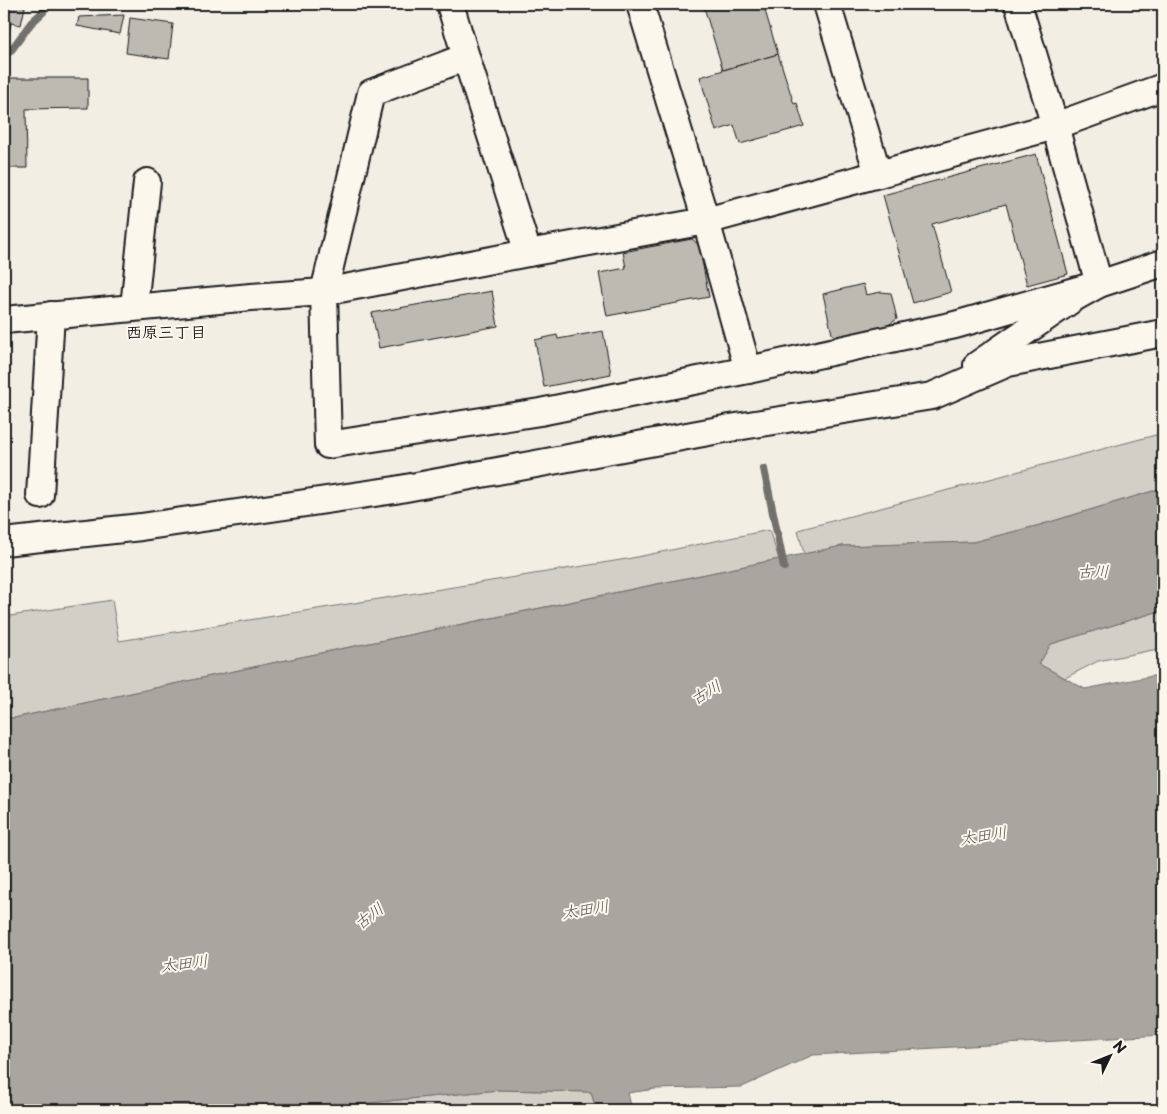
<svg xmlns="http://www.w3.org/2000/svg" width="1167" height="1114" viewBox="0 0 1167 1114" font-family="'Playpen Sans','Klee One',sans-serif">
  <rect width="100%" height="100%" fill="#f2eee4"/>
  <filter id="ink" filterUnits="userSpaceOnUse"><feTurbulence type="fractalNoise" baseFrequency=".02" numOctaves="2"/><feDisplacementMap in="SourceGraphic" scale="10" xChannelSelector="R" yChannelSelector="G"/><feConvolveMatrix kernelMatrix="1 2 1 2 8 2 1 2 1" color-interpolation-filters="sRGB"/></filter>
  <g filter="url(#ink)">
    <!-- green -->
    <g fill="#d2cfc6" stroke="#777671">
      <path d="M1163,433V488L1040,525L973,542L842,546L804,554L798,530Z"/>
      <path d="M769,530L779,559L277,662L14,718H4V617L112,600L119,641L627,559Z"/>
      <path d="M1163,610V648L1098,661L1065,678L1039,664L1051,644Z"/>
      <path d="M498,1090L591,1092L596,1110H299Z"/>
    </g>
    <!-- water -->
    <path fill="#a9a6a0" stroke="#716f6b" d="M1163,488V610L1051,644L1039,664L1085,689L1163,674V1035L813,1055L742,1087L655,1089L628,1093L632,1110H596L591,1092L498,1090L299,1110H4V718H14L277,662L512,614L842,546L973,542L1040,525Z"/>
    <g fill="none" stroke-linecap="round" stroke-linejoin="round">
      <!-- stream -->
      <g stroke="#716f6b" stroke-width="8">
        <path d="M4,56L12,49L31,23L43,12"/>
        <path d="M764,469L784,567"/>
      </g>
    </g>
    <!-- building -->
    <g fill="#bdbab1" stroke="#1c1c1c">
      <path d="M4,4H13L25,7L21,25L11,23L6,43H4Z"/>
      <path d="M703,4H763L778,54L723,70Z"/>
      <path d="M124,15L120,34L77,26L79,17Z"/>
      <path d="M130,18L173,24L169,59L126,53Z"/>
      <path d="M778,54L794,104L797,103L804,126L740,144L734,125L716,131L700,77Z"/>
      <path d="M4,78H88V108L26,109L27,168H4Z"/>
      <path d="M1036,154L1068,274L1027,285L1006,204L932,224L951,292L913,303L883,195Z"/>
      <path d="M692,239L699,245L709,297L607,316L599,273L626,268L623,252Z"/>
      <path d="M863,284L866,295L881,292L891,293L897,319L884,328L838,338L832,334L823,294Z"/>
      <path d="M492,291L498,326L379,348L372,313Z"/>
      <path d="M603,331L611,374L544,387L535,340L557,335L558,339Z"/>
    </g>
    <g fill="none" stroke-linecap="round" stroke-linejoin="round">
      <!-- minor casing -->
      <g stroke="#1c1c1c" stroke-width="30">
        <g id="minor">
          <path d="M450,4L466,57L528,253"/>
          <path d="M640,4L706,221L748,370"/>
          <path d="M827,4L878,174"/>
          <path d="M466,57L371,93L324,292L328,445L540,412L748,370L955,325L1099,284L1163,263"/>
          <path d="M134,307L147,182"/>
          <path d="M4,320L251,297L324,292L528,253L706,221L1055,126L1163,87"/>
          <path d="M977,365L1074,298L1099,284L1055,126L1018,4"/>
          <path d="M40,495L51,315"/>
          <path d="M4,542L141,527L395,490L730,428L932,396L1008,363L1163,333"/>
        </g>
      </g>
      <!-- minor -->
      <use href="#minor" stroke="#fbf7ec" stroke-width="26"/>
    </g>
  </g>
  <g text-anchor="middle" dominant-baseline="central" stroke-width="4" stroke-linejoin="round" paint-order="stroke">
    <!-- neighbourhood labels -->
    <g font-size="16" font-weight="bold" fill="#1c1c1c" stroke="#fbf7ec">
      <text x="166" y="331">西原三丁目</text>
    </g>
    <!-- water labels -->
    <g font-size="16" font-style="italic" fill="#545351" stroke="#fbf7ec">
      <text x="1093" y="570">古川</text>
      <text transform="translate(705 691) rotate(-30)">古川</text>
      <text transform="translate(983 834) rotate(-9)">太田川</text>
      <text transform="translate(585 908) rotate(-9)">太田川</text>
      <text transform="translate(368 915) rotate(-37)">古川</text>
      <text transform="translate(184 962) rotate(-7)">太田川</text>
    </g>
  </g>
  <!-- margin -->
  <rect width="1167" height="1114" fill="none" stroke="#fbf7ec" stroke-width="20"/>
  <rect x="10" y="10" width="1147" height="1094" fill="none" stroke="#1c1c1c" stroke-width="2" filter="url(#ink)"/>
  <!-- north arrow -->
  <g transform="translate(1110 1056) rotate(47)" stroke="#fbf7ec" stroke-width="4" paint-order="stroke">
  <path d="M0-4L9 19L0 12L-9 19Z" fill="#1c1c1c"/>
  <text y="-8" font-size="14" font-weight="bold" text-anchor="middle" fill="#1c1c1c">N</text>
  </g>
</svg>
